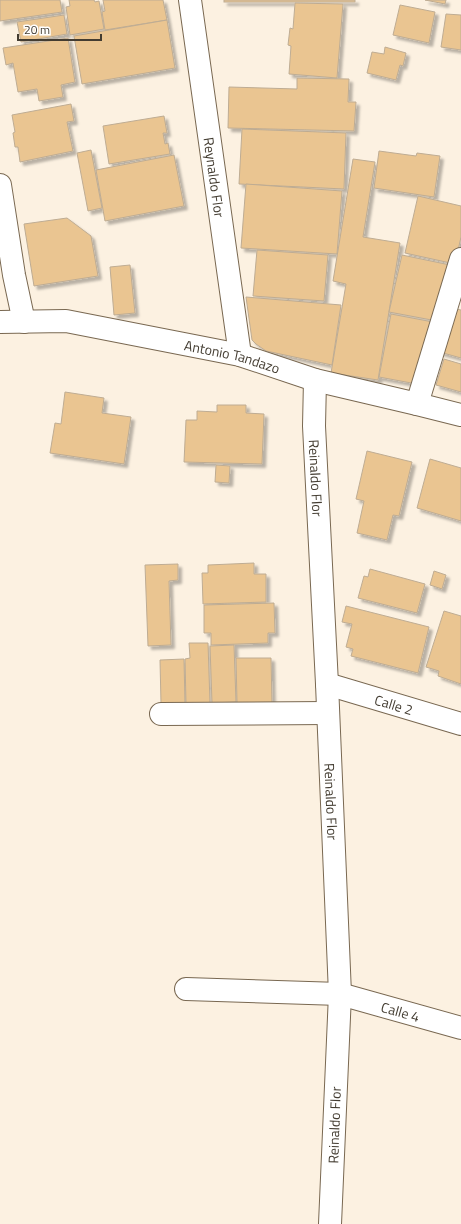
<svg xmlns="http://www.w3.org/2000/svg" width="461" height="1224" viewBox="0 0 461 1224" font-family="'Titillium Web',sans-serif">
  <defs>
    <filter id="shadow"><feDropShadow dx="3.5" dy="3.5" stdDeviation="1" flood-color="#0004"/></filter>
  </defs>
  <rect width="100%" height="100%" fill="#fcf1e1"/>
  <!-- building -->
  <g fill="#eac591" stroke="#beac93" filter="url(#shadow)">
    <path d="M0,0H60L62,12L0,21Z"/>
    <path d="M69,0H94L95,2L99,1L104,29L70,35L66,7L70,6Z"/>
    <path d="M103,0H163L167,20L105,30L102,12L105,11Z"/>
    <rect x="224" y="0" width="131" height="2"/>
    <path d="M425,0H446L445,4Z"/>
    <path d="M295,3L343,4L337,78L289,74L291,46L288,45L290,28L293,29Z"/>
    <path d="M400,5L435,12L429,43L393,35Z"/>
    <path d="M446,14L461,15V50L441,47Z"/>
    <path d="M64,15L67,34L21,42L17,22Z"/>
    <path d="M167,20L175,68L82,84L74,36Z"/>
    <path d="M68,38L75,82L61,85L63,97L39,101L37,89L18,92L13,63L6,65L3,48Z"/>
    <path d="M385,47L406,53L403,66L400,65L396,80L367,73L372,52L384,54Z"/>
    <path d="M297,78L349,79L348,102H356L354,131L228,128L229,87L297,89Z"/>
    <path d="M71,104L74,121L67,122L73,151L20,162L18,147H15L13,133L15,132L12,115Z"/>
    <path d="M164,116L167,133H163L165,144L168,143L170,154L109,164L103,126Z"/>
    <path d="M242,129L346,133L344,189L239,184Z"/>
    <path d="M91,150L102,208L88,211L77,153Z"/>
    <path d="M379,151L416,156L417,153L440,156L434,197L374,188Z"/>
    <path d="M174,155L184,206L105,221L96,170Z"/>
    <path d="M353,159L375,162L363,237L400,243L378,380L331,373L346,284L333,281Z"/>
    <path d="M246,184L342,191L337,254L241,248Z"/>
    <path d="M418,196L461,206V237L455,264L405,253Z"/>
    <path d="M67,218L91,236L98,276L34,286L24,224Z"/>
    <path d="M257,250L328,255L324,301L253,296Z"/>
    <path d="M402,255L450,265L437,321L389,312Z"/>
    <path d="M130,265L135,313L114,315L110,267Z"/>
    <path d="M246,297L341,305L332,365L266,351L256,344L252,340Z"/>
    <path d="M456,309L461,310V358L436,351Z"/>
    <path d="M391,314L433,322L422,385L379,377Z"/>
    <path d="M444,359L461,364V392L436,385Z"/>
    <path d="M65,392L104,398L102,413L131,417L124,464L50,453L55,423L61,424Z"/>
    <path d="M217,405H246V413L264,414L262,464L184,462L186,420H197V411L217,412Z"/>
    <path d="M367,451L412,462L399,516L393,515L387,540L357,533L364,501L356,499Z"/>
    <path d="M430,459L461,468V521L417,508Z"/>
    <path d="M216,465L230,466L229,483L215,482Z"/>
    <path d="M254,563V574H266V602L203,604L202,573H208V565Z"/>
    <path d="M178,564V580L169,581L171,645L148,646L145,565Z"/>
    <path d="M370,569L425,584L417,613L358,598L364,576L368,577Z"/>
    <path d="M434,571L446,575L442,589L430,585Z"/>
    <path d="M274,603L275,633H268V643L211,645V633H204V605Z"/>
    <path d="M346,606L429,627L418,673L351,656L353,649L346,647L352,624L342,622Z"/>
    <path d="M444,611L461,616V684L438,676L439,671L426,667Z"/>
    <path d="M189,643H208L210,703L186,704L185,659L190,658Z"/>
    <path d="M234,645L236,702L212,703L210,646Z"/>
    <path d="M236,658H271L272,703H237Z"/>
    <path d="M184,659L185,704H161L160,660Z"/>
  </g>
  <g fill="none" stroke-linecap="round" stroke-linejoin="round">
    <!-- minor casing -->
    <g stroke="#796851" stroke-width="24">
      <g id="minor">
        <path id="s1" d="M190,0L240,355"/>
        <path d="M0,185L14,275L24,322"/>
        <path id="s2" d="M0,322L66,321L240,355L315,380L417,404L461,415"/>
        <path id="s3" d="M315,380L314,426L327,684L340,994L330,1224"/>
        <path d="M417,404L461,259"/>
        <path id="s4" d="M327,684L461,724"/>
        <path d="M161,714L328,713"/>
        <path id="s5" d="M186,989L340,994L461,1028"/>
      </g>
    </g>
    <!-- minor -->
    <use href="#minor" stroke="#fff" stroke-width="22"/>
  </g>
  <g text-anchor="middle" dominant-baseline="central" stroke-width="3.5" stroke-linejoin="round" paint-order="stroke">
    <!-- street labels -->
    <g font-size="14" fill="#433c31" stroke="#fff">
      <text stroke="none"><textPath href="#s1" startOffset="179">Reynaldo Flor</textPath></text>
      <text stroke="none"><textPath href="#s2" startOffset="236">Antonio Tandazo</textPath></text>
      <text stroke="none"><textPath href="#s3" startOffset="98">Reinaldo Flor</textPath></text>
      <text stroke="none"><textPath href="#s4" startOffset="70">Calle 2</textPath></text>
      <text stroke="none"><textPath href="#s3" startOffset="422">Reinaldo Flor</textPath></text>
      <text stroke="none"><textPath href="#s5" startOffset="217">Calle 4</textPath></text>
      <text transform="translate(334 1125) rotate(-88)">Reinaldo Flor</text>
    </g>
  </g>
  <!-- scale -->
  <path d="M18 34v6h83v-6" fill="none" stroke="#433c31" stroke-width="2"/>
  <text x="24" y="34" font-size="12" fill="#433c31" stroke="#ffffff" stroke-width="3" paint-order="stroke">20 m</text>
</svg>
